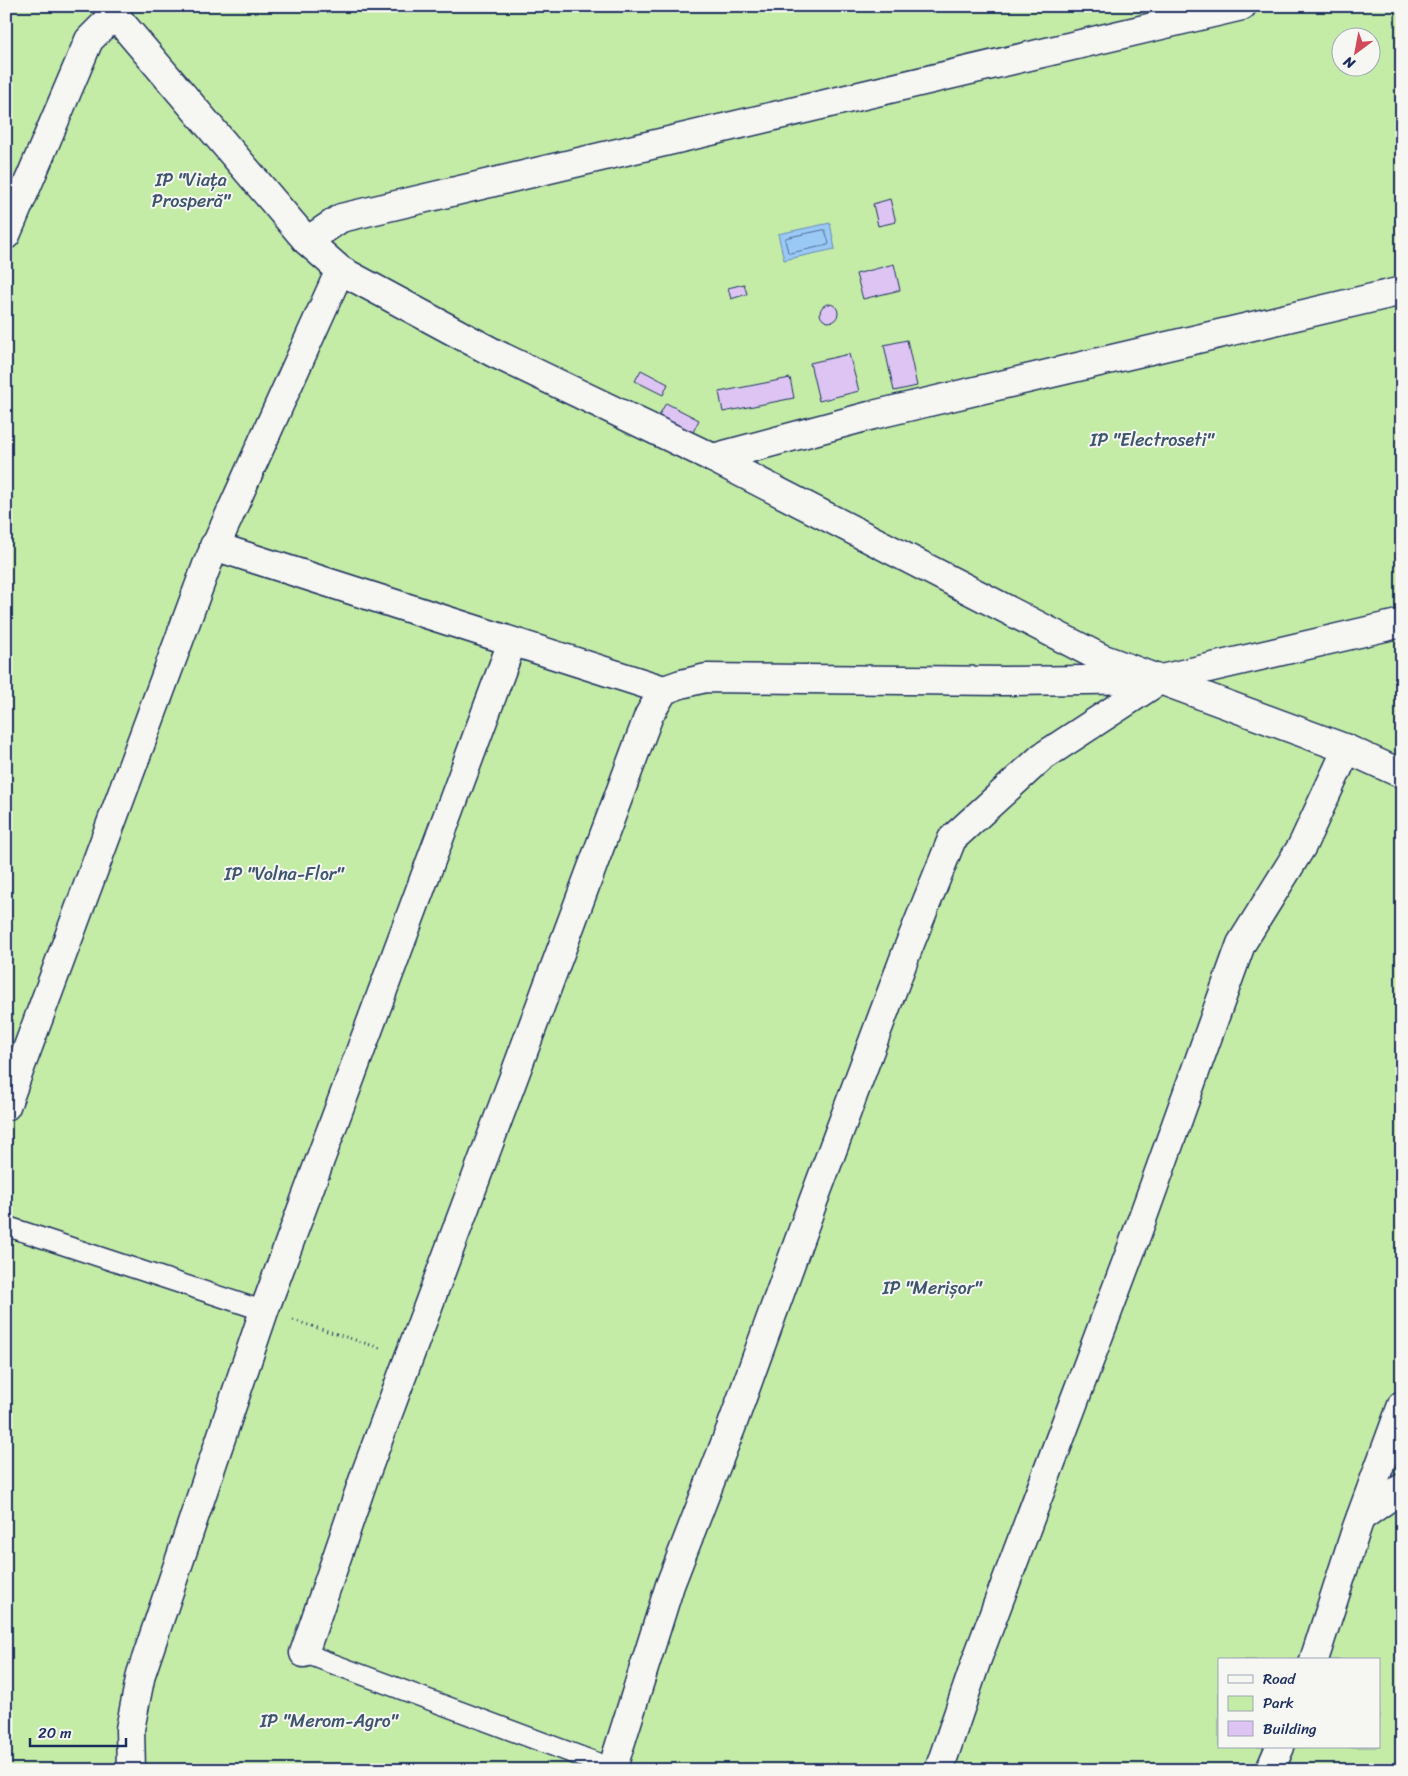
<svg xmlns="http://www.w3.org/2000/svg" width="1408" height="1776" viewBox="0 0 1408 1776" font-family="Sriracha,sans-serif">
  <rect width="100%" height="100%" fill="#f6f6f2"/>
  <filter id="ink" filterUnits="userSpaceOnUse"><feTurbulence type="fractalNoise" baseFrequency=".02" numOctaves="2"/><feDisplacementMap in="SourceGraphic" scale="10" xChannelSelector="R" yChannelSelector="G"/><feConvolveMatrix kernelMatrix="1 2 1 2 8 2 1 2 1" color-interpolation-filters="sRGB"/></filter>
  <g filter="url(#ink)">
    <!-- green -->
    <path fill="#c4eca7" stroke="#708e82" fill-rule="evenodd" d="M6,6H1402V1770H6ZM1340,38H1370V68H1340ZM1219,1660H1379V1747H1219Z"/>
    <!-- water -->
    <path fill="#9ac9f5" stroke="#678bb9" d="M830,223L835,249L784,260L778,234Z"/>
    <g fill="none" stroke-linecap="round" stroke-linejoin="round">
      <!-- shore -->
      <path stroke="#4e6d9a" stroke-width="1" d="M825,230L829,243L828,245L790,253L788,252L785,240L786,238Z"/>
    </g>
    <!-- building -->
    <g fill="#ddc4f3" stroke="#1b2f5e">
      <path d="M890,199L896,222L878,226L873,204Z"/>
      <path d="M894,264L900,290L863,299L856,274Z"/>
      <path d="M744,284L747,294L731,299L728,288Z"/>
      <circle cx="829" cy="313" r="9"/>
      <path d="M907,340L917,386L894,391L884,345Z"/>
      <path d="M849,354L859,391L819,401L810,363Z"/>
      <path d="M641,370L668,384L663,395L635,381Z"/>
      <path d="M790,378L794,398L723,412L719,392Z"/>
      <path d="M666,403L699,420L692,434L658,417Z"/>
    </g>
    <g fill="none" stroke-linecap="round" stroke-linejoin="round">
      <!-- service casing -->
      <g stroke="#1b2f5e" stroke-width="22">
        <g id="service">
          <path d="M6,1226L264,1311"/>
          <path d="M304,1653L617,1770"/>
        </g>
      </g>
      <!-- minor casing -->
      <g stroke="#1b2f5e" stroke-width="31">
        <g id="minor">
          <path d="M107,6L307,241L340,270L494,353L713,458L1101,658L1347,749L1402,774"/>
          <path d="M6,235L89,40L114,15"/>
          <path d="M307,241L341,218L1242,6"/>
          <path d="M713,458L873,415L1402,291"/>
          <path d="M214,546L664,690"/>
          <path d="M6,1106L207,565L340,270"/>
          <path d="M1361,1517L1402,1488"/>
          <path d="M304,1653L365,1475L649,715L664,690L681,684L706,678L1004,681L1161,679L1402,623"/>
          <path d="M1314,1660L1357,1527L1402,1405"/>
          <path d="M131,1770L130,1729L141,1674L264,1311L512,642"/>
          <path d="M612,1770L670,1585L731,1428L814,1199L907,951L952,839L1042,757L1161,679"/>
          <path d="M939,1770L977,1659L1131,1250L1241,944L1302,846L1347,749"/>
          <path d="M1270,1770L1280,1747"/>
        </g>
      </g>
      <!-- path -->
      <path stroke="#1b2f5e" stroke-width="3" stroke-dasharray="1 4" stroke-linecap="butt" d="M293,1320L380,1348"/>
      <!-- service -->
      <use href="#service" stroke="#f6f6f2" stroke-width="19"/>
      <!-- minor -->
      <use href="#minor" stroke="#f6f6f2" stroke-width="28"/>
    </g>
  </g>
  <g text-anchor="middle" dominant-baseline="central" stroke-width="4" stroke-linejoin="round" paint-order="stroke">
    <!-- park labels -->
    <g font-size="18" fill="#3d556d" stroke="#f6f6f2">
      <text x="191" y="180">IP "Viața<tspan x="191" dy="21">Prosperă"</tspan></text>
      <text x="1152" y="440">IP "Electroseti"</text>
      <text x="284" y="874">IP "Volna-Flor"</text>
      <text x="932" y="1288">IP "Merișor"</text>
      <text x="329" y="1721">IP "Merom-Agro"</text>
    </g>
  </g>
  <!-- margin -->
  <rect width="1408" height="1776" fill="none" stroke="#f6f6f2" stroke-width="25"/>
  <rect x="12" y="12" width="1383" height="1751" fill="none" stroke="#1b2f5e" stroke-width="2" filter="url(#ink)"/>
  <!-- legend -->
  <rect x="1218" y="1658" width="162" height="90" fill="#f6f6f2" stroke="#9ea6b7"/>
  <rect x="1228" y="1675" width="25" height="8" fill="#f6f6f2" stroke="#9ea6b7"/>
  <text x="1263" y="1684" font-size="15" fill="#1b2f5e">Road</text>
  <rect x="1228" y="1696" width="25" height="15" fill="#c4eca7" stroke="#9ea6b7"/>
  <text x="1263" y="1708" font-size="15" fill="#1b2f5e">Park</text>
  <rect x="1228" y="1721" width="25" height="15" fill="#ddc4f3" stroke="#9ea6b7"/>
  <text x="1263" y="1734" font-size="15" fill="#1b2f5e">Building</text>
  <!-- north arrow -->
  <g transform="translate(1356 52) rotate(212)"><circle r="24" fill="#f6f6f2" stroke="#9ea6b7"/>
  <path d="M0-4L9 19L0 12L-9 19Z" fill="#d1495b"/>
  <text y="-8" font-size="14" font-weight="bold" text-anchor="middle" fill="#1b2f5e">N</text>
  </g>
  <!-- scale -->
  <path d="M30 1738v8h96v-8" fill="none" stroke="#1b2f5e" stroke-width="2.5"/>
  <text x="38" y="1738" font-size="15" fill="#1b2f5e" stroke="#f6f6f2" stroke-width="4" paint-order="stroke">20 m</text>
</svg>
